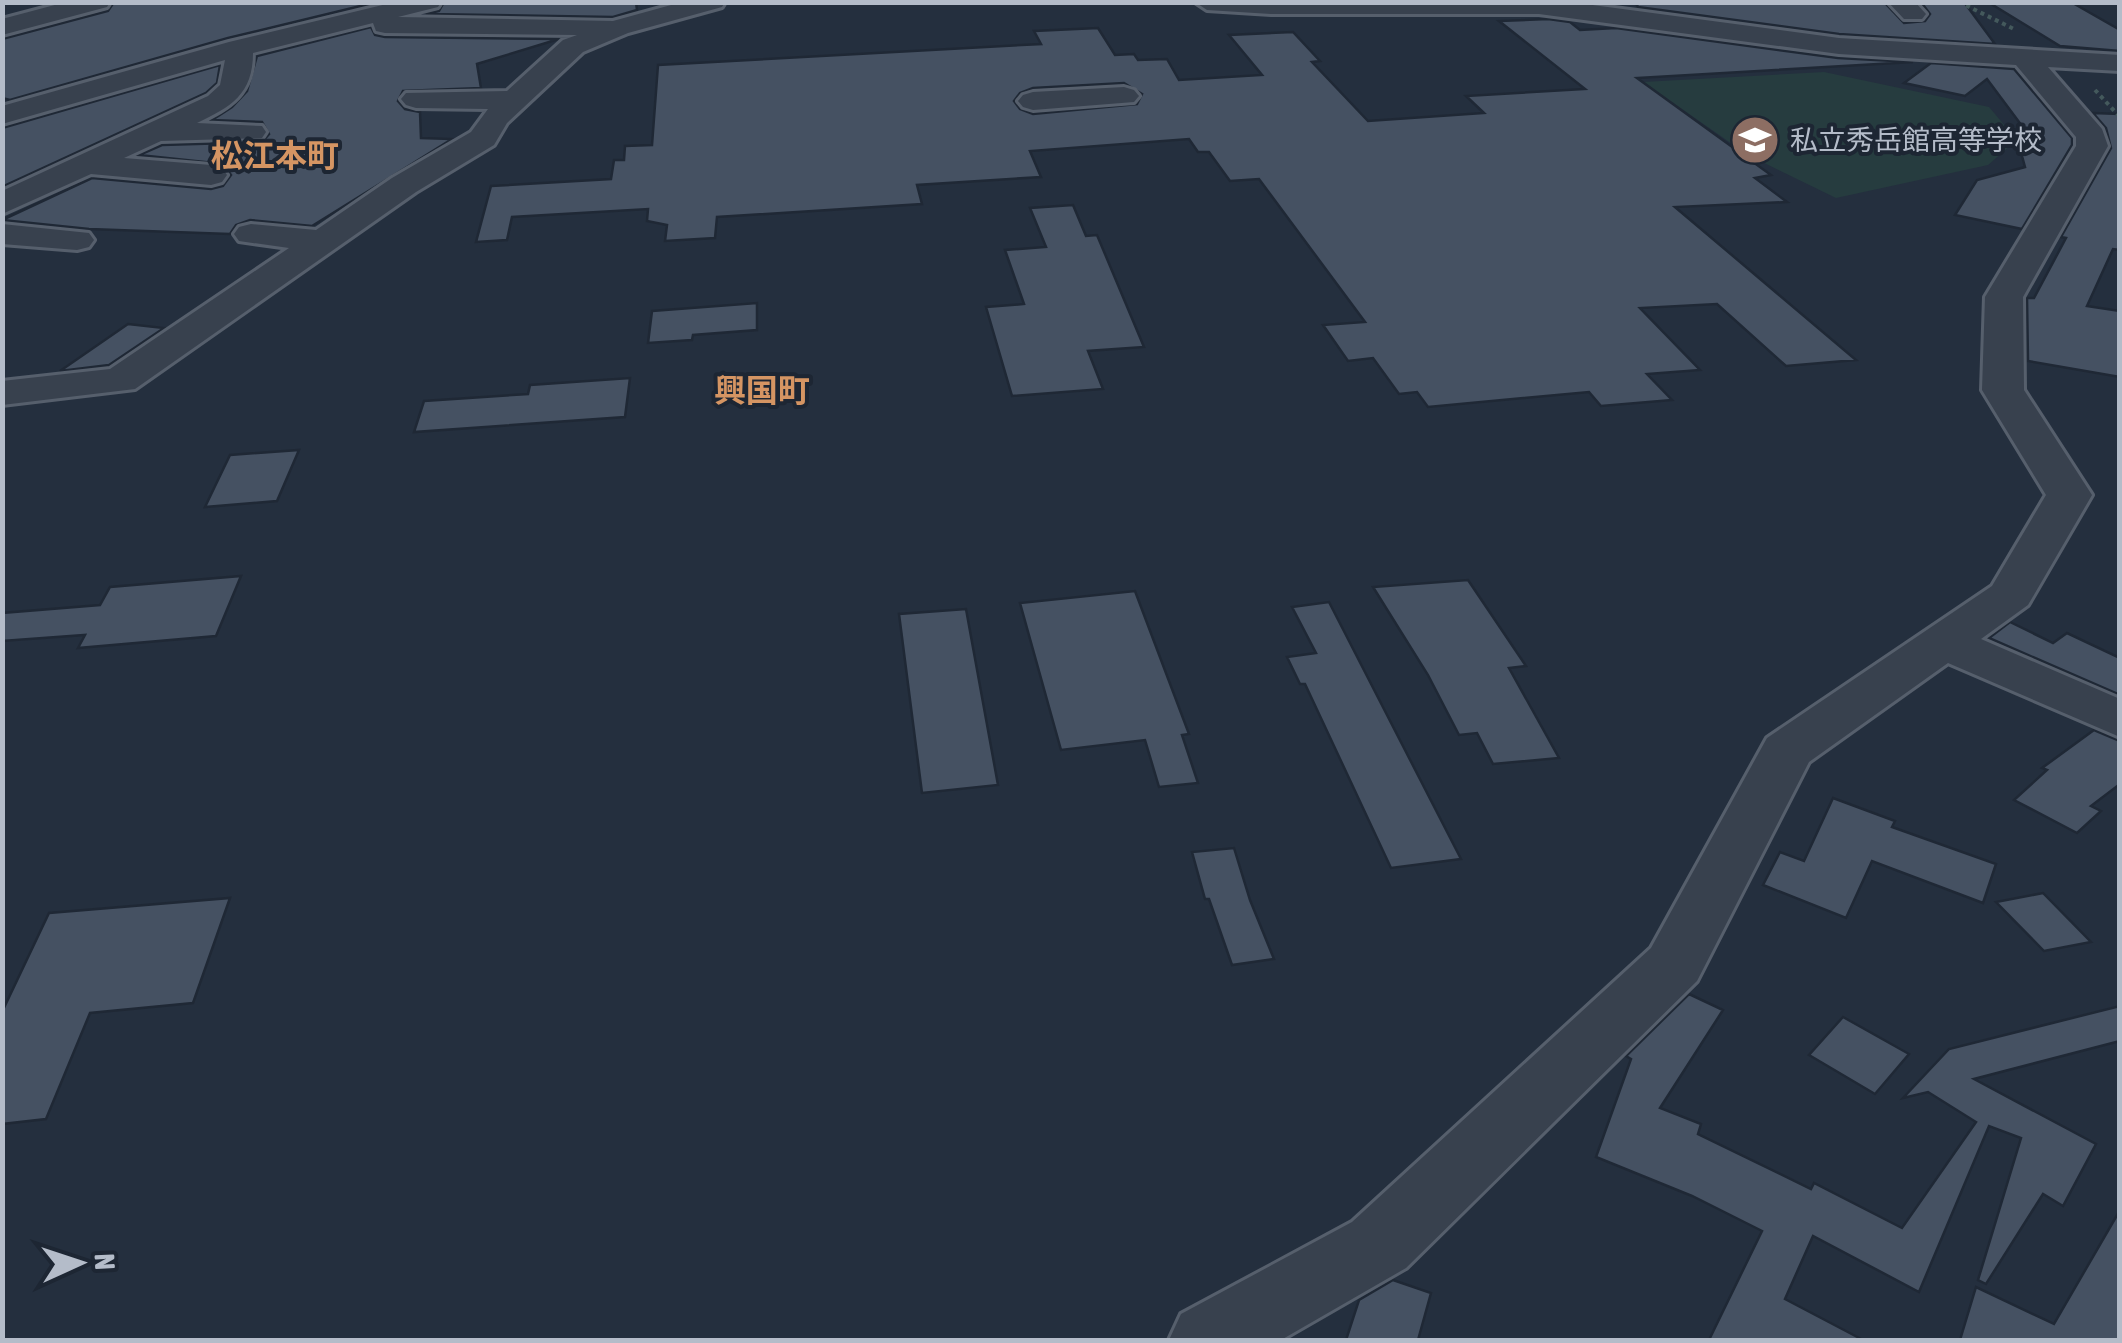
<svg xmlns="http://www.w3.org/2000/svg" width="2122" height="1343" viewBox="0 0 2122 1343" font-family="'Asap Condensed','Noto Sans JP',sans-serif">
  <rect width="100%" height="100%" fill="#242f3e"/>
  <!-- green -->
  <path fill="#263c3f" d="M1824,72L1989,107L2017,140L1988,165L1836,198L1748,155L1643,82Z"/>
  <!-- building -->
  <g fill="#455162" stroke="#1f2835" stroke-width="2.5" fill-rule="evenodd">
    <path d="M114,2H377L228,38L10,100L2,98V39L108,11Z"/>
    <path d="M444,2H636L637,10L613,17L426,14L439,11Z"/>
    <path d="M1635,2H1884L1904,23L1925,21L1930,14L1921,2H1964L1995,44L1839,34L1638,7Z"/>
    <path d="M1988,2H2071L2120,30V51L2060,46Z"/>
    <path d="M1548,19L1570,22L1580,30L1616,28L1838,58L1913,62L1637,78L1771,175L1755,178L1787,202L1675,207L1856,360L1786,366L1717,304L1640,308L1700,370L1647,374L1672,400L1601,406L1589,392L1428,407L1417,392L1399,394L1373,358L1348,361L1323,325L1365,322L1259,179L1230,181L1209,152H1198L1189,139L1030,151L1041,177L917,185L922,204L717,217L715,238L665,241L667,225L647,221L648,209L512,217L507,240L476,242L491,186L611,179L614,160H624L625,146L652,145L658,65L1041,44L1034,31L1098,28L1115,55L1134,54L1138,60L1167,59L1179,80L1262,75L1229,35L1293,32L1320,61L1312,62L1368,121L1484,113L1466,96L1585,89L1499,21ZM1124,83L1142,94L1137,104L1033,114L1020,109L1014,101L1020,93L1033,88Z"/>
    <path d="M371,27L375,35L385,37L559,39L477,64L481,88L403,91L398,101L405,109L420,112L421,138L452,139L312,226L250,220L236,225L230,234L89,229L2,220L92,178L211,189L223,186L231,175L223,164L139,155L162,145L262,142L269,134L262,122L212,120L232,107L247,91L257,56Z"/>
    <path d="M1931,63L2014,69L2072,138V145L2022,229L1955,215L1977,180L2025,167L2022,156L2034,142L1987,79L1965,96L1904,83Z"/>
    <path d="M220,65L217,83L206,93L2,187V128Z"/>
    <path d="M2093,113L2120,114V250L2113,249L2087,306L2120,311V377L2028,361L2027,298H2034L2066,238L2061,237L2111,148L2106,128Z"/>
    <path d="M1073,205L1086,236L1097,235L1144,347L1088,351L1103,389L1012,396L986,307L1024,304L1005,250L1046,247L1030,208Z"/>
    <path d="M757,303V330L693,335L692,340L648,343L652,311Z"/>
    <path d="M128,324L164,328L109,365L60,371Z"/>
    <path d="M630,378L625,417L414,432L424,401L528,394L530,385Z"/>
    <path d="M299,450L277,501L205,507L230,455Z"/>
    <path d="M241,576L216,636L78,648L85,635L2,641V613L100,605L110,587Z"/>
    <path d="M1468,580L1526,666L1509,668L1559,758L1493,764L1477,733L1459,735L1428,675L1373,587Z"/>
    <path d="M1135,591L1189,734L1182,735L1198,783L1159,787L1145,740L1061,750L1020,603Z"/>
    <path d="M1329,602L1461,859L1391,868L1305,684H1300L1287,657L1316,653L1292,607Z"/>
    <path d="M966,609L998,785L922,793L899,614Z"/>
    <path d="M2010,622L2053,643L2067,633L2120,658V695L1989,638Z"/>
    <path d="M2094,730L2120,741V784L2091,806L2101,811L2077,833L2014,800L2047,770L2042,768Z"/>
    <path d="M1833,798L1895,821L1892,827L1996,864L1983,903L1872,861L1846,918L1763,885L1780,852L1804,861Z"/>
    <path d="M1234,848L1250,900L1274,959L1232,965L1209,899H1205L1192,852Z"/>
    <path d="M2043,893L2091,942L2044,951L1996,902Z"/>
    <path d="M230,898L193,1003L90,1013L46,1119L2,1124V1012L49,913Z"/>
    <path d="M1689,994L1723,1010L1660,1108L1701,1124L1698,1134L1811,1189L1814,1183L1902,1228L1976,1122L1928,1092L1903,1098L1949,1049L2120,1006V1041L1974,1079L2096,1144L2063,1206L2043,1194L1986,1284L1978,1280L2021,1138L1989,1126L1919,1292L1813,1236L1785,1299L1863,1340H1709L1762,1231L1692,1196L1596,1157L1631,1059L1626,1056Z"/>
    <path d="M1843,1017L1909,1054L1875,1094L1809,1055Z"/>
    <path d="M2120,1210V1340H1960L1976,1287L2054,1324Z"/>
    <path d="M1393,1280L1431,1293L1418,1340H1346L1359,1300Z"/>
  </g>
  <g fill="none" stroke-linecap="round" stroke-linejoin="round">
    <!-- minor casing -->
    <g stroke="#565f6c" stroke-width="6">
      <g id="minor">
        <path d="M66,2H110L107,7L2,35V19Z"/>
        <path d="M395,2H441L438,7L398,17L613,21L682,2H725L722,7L628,33L583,52L507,123L494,145L416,192L135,389L2,405V381L110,369L289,248L239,241L234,234L239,227L251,224L316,230L392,178L471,132L488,109L416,108L406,105L401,99L406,93L507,91L563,40L577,35L385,33L376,31L373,23L253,53C253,94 231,107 197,123L262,126L266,132L262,138L161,141L124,158L211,165L222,168L227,175L222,182L211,185L91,174L2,214V191L208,96L220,85L225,60L2,124V106L229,42Z"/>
        <path d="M1195,2H1570L1839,38L2120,55V71L2048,67L2102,129L2108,146L2023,297L2024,390L2092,495L2028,605L1981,639L2120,699V737L1948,663L1809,762L1697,981L1406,1268L1281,1340H1169L1181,1314L1352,1222L1651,948L1767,738L1992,586L2046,495L1982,390L1985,297L2076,146V137L2016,65L1839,54L1539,14H1271L1207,10Z"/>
        <path d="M1888,2H1915L1926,14L1922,19H1904Z"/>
        <path d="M1124,87L1134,90L1139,96L1134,102L1033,110L1023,107L1018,101L1023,95L1033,92Z"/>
        <path d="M2,224L89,233L94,240L89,247L77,250L2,244Z"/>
      </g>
    </g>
    <!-- path -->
    <g stroke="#44595c" stroke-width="4" stroke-dasharray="4 4" stroke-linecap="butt">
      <path d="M1959,2L2016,30"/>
      <path d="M2095,90L2120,117"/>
    </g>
    <!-- minor -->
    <use href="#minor" fill="#38414e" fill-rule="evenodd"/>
  </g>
  <!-- icons -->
  <defs>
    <g id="school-disc" transform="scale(2.5)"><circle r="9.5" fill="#8d6e63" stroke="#1d2633"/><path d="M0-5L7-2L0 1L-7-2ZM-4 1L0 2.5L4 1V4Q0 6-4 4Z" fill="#fff"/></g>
  </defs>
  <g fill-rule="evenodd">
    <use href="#school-disc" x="1755" y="140"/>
  </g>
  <g text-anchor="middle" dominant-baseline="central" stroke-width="8" stroke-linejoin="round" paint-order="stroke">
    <!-- far-poi labels -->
    <g font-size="28" fill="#b4bcc9" stroke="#1d2633" text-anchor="start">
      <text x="1790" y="140">私立秀岳館高等学校</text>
    </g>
    <!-- far-quarter labels -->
    <g font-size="32" font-weight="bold" fill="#d59563" stroke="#1d2633">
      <text x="275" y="155">松江本町</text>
      <text x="762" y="390">興国町</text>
    </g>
  </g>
  <!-- border -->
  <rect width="2122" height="1343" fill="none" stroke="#b4bcc9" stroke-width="10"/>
  <!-- north arrow -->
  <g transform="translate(80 1263) rotate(87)" stroke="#1d2633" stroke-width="8" paint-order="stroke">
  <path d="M0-8L18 38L0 25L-18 38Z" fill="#b4bcc9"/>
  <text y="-15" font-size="28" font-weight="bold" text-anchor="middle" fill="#b4bcc9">N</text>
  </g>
</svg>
